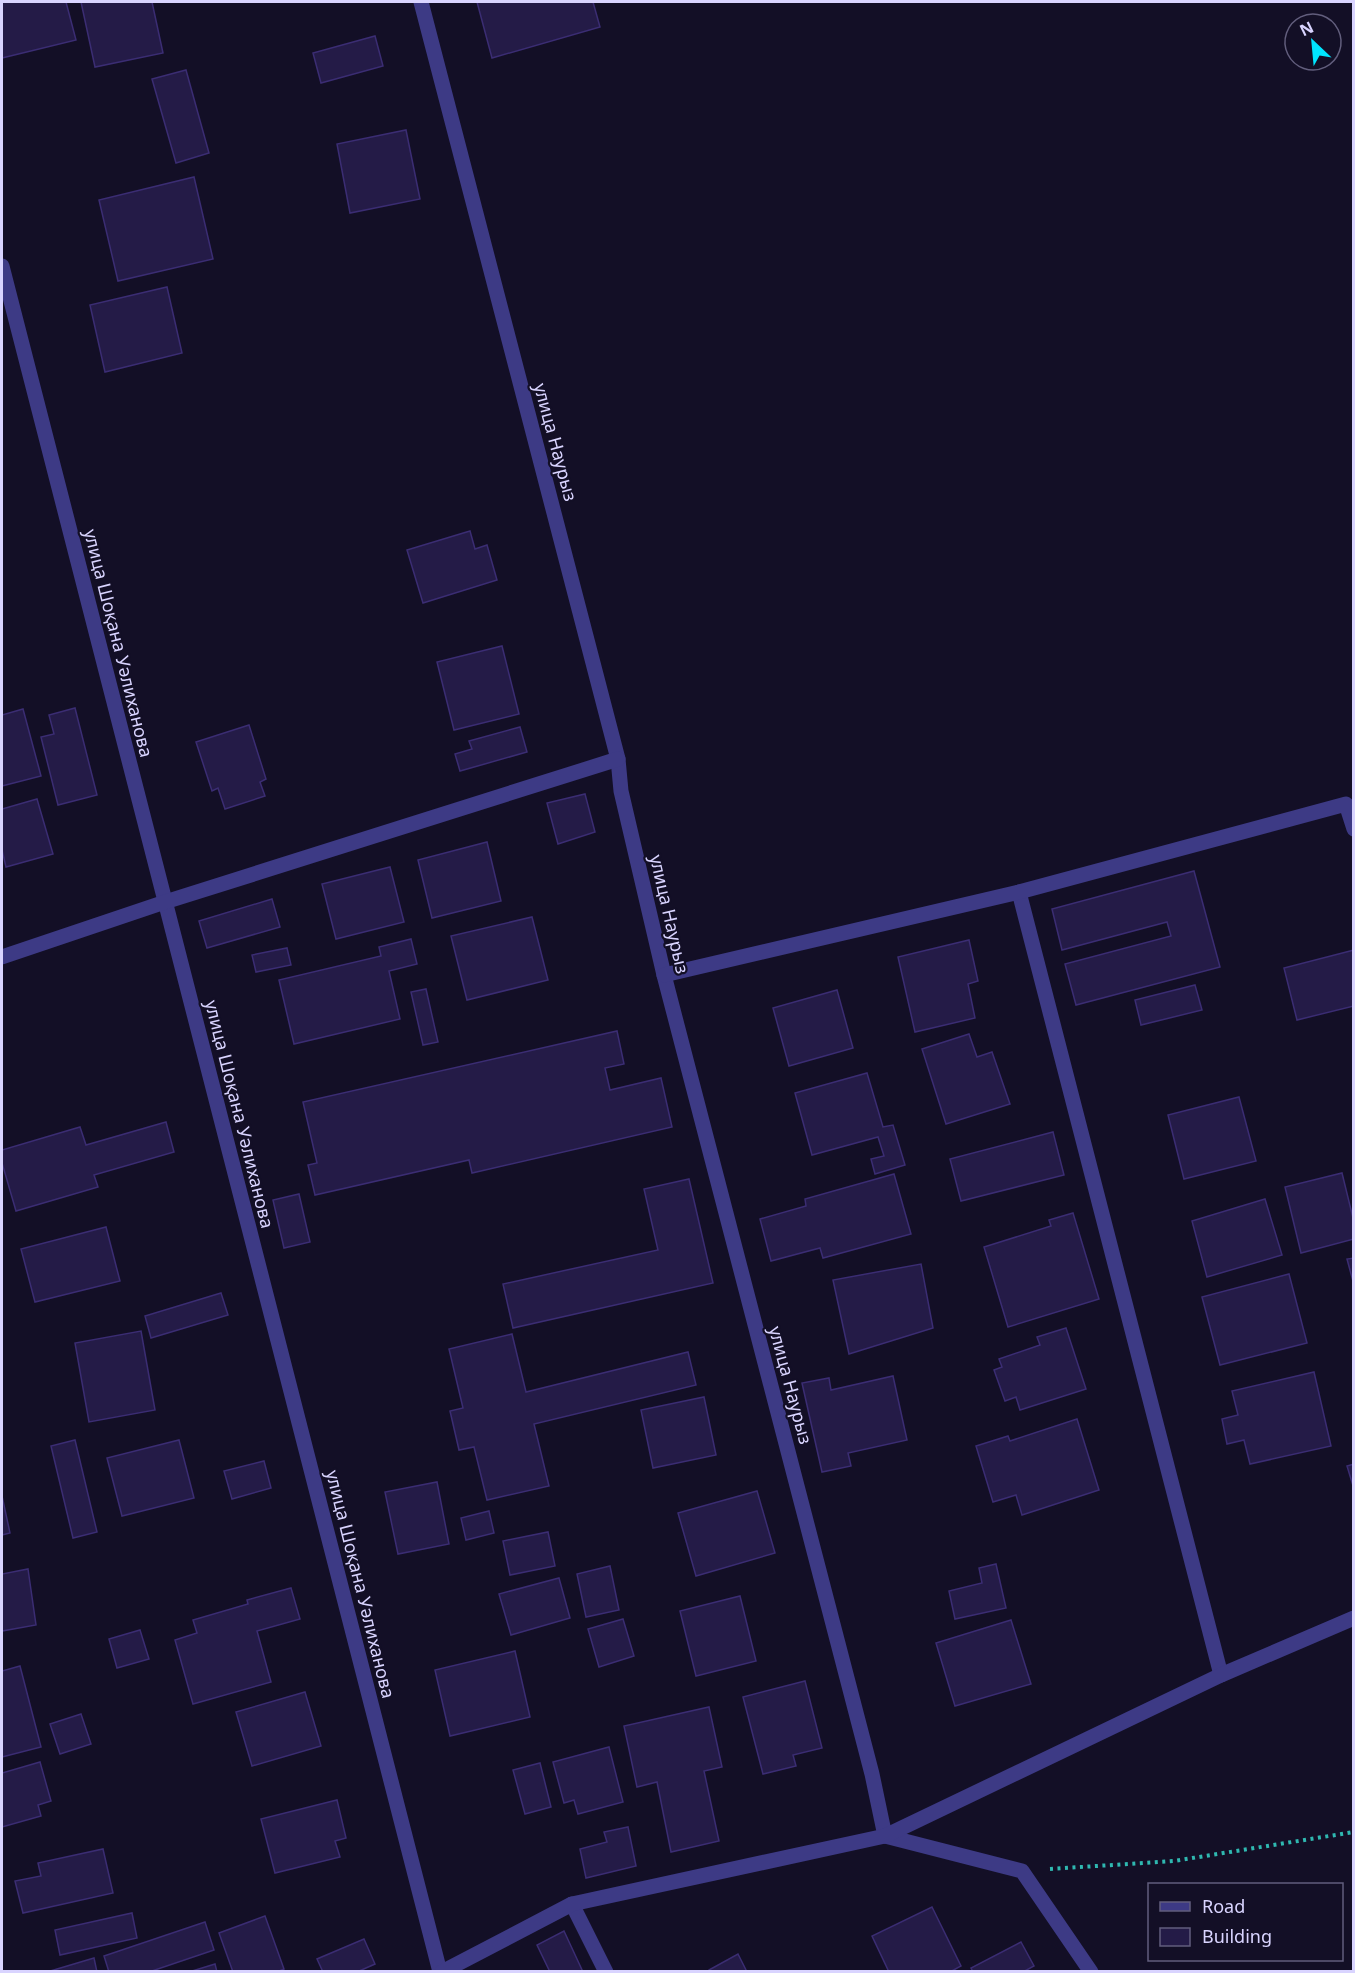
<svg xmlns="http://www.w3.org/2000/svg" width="1355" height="1973" viewBox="0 0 1355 1973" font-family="'Noto Sans',sans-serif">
  <rect width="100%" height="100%" fill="#130f26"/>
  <!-- building -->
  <g fill="#241b47" stroke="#3b2d73" stroke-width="1.5">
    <path d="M2,2H66L76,40L2,58Z"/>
    <path d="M81,2H152L163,53L95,67Z"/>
    <path d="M477,2H593L600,27L492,58Z"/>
    <path d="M375,36L383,66L321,83L313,53Z"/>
    <path d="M186,70L209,153L176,163L152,79Z"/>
    <path d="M406,130L420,199L350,213L337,144Z"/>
    <path d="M194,177L213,259L118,281L99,200Z"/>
    <path d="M167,287L182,353L105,372L90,305Z"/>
    <path d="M470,531L475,549L487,545L497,580L423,603L407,550Z"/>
    <path d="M502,646L519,714L454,730L437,662Z"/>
    <path d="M75,708L97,795L58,805L41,737L54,734L49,715Z"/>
    <path d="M23,709L41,776L2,786V715Z"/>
    <path d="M249,725L266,779L260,782L265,796L225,809L218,788L212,791L196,742Z"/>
    <path d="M520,727L527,752L460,771L455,754L472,749L469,741Z"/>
    <path d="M585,794L595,832L558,844L547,803Z"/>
    <path d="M37,799L53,854L6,867L2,850V809Z"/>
    <path d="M487,842L501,901L432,918L418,860Z"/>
    <path d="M390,867L404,922L336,939L322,884Z"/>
    <path d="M1194,871L1220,967L1076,1005L1065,964L1171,936L1167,922L1062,950L1052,909Z"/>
    <path d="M272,899L280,927L207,948L199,921Z"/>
    <path d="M532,917L548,980L467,1000L451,936Z"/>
    <path d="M411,939L417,964L389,971L400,1019L294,1044L279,980L381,956L379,947Z"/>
    <path d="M969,940L978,981L968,984L975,1018L915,1032L898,957Z"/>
    <path d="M287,948L291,965L256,972L252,955Z"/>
    <path d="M1354,950V1006L1297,1020L1284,968Z"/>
    <path d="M1195,985L1202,1010L1141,1025L1135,1000Z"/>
    <path d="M426,989L438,1042L423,1045L411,992Z"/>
    <path d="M837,990L853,1048L789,1066L773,1008Z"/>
    <path d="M617,1031L624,1064L605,1068L610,1090L661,1078L672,1127L472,1173L469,1160L315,1195L308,1165L317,1163L303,1102Z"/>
    <path d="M969,1034L977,1057L992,1052L1010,1104L946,1124L922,1049Z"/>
    <path d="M867,1073L883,1127L893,1125L905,1165L875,1174L871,1159L884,1156L878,1137L812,1155L795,1093Z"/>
    <path d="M1239,1097L1256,1161L1184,1179L1168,1115Z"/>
    <path d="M166,1122L174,1152L94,1175L98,1187L16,1211L2,1163V1150L80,1127L86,1145Z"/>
    <path d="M1053,1132L1064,1175L961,1201L950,1159Z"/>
    <path d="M1342,1173L1354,1222V1239L1301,1253L1285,1187Z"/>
    <path d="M894,1174L911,1234L823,1258L820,1248L771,1261L760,1219L806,1206L805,1199Z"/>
    <path d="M689,1179L713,1283L513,1328L503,1284L658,1250L644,1189Z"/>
    <path d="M299,1194L310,1242L284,1248L273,1200Z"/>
    <path d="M1265,1199L1282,1255L1207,1277L1192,1221Z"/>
    <path d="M1073,1213L1099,1299L1008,1327L984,1247L1051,1226L1049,1220Z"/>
    <path d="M106,1227L120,1281L35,1302L21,1249Z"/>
    <path d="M1354,1258V1285L1347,1259Z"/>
    <path d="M921,1264L933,1328L849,1354L833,1280Z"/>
    <path d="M1289,1274L1307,1343L1220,1365L1202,1297Z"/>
    <path d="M221,1293L228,1315L151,1338L145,1316Z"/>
    <path d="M1066,1328L1086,1389L1020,1410L1016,1397L1005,1401L994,1370L1002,1367L999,1359L1040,1345L1037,1337Z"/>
    <path d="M141,1331L155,1410L89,1422L75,1343Z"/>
    <path d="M512,1334L526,1392L688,1352L696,1385L534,1424L549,1486L487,1500L474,1447L459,1450L450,1411L463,1408L449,1349Z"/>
    <path d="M1314,1372L1331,1446L1250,1464L1244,1440L1227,1444L1222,1419L1238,1415L1232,1391Z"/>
    <path d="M893,1376L907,1440L848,1453L851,1466L822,1472L802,1383L829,1378L831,1390Z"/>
    <path d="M704,1397L716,1455L653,1468L641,1410Z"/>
    <path d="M1077,1419L1099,1490L1022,1515L1016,1495L993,1502L976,1446L1008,1436L1010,1441Z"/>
    <path d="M75,1440L97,1532L73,1538L51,1446Z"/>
    <path d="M179,1440L194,1498L122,1516L107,1458Z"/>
    <path d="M264,1461L271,1488L232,1499L224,1471Z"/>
    <path d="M1354,1464V1489L1347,1466Z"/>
    <path d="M437,1482L449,1544L398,1554L385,1492Z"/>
    <path d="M757,1491L775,1553L696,1576L678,1513Z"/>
    <path d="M2,1496L10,1533L2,1535Z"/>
    <path d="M489,1511L494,1533L466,1540L461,1518Z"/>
    <path d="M548,1532L555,1566L510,1575L503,1541Z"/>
    <path d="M996,1564L1006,1608L955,1619L949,1591L982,1583L979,1568Z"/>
    <path d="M610,1566L619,1610L586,1617L577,1574Z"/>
    <path d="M28,1569L36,1625L2,1631V1574Z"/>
    <path d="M559,1578L570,1618L511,1635L499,1594Z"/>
    <path d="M291,1588L300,1619L257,1631L271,1682L193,1704L175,1640L197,1633L193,1620L248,1604L247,1600Z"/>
    <path d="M740,1596L756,1661L696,1676L680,1611Z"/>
    <path d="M623,1619L634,1656L599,1667L588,1629Z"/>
    <path d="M1011,1620L1031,1684L955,1706L936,1643Z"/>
    <path d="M140,1630L149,1659L117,1668L109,1639Z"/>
    <path d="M515,1651L530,1717L450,1736L435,1670Z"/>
    <path d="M20,1666L41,1747L2,1757V1671Z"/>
    <path d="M805,1681L822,1748L793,1755L796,1766L763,1774L743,1697Z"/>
    <path d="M305,1692L321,1746L252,1766L236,1712Z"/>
    <path d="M709,1707L722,1767L704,1771L719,1841L671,1852L657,1782L637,1787L624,1726Z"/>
    <path d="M81,1714L91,1744L60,1754L50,1724Z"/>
    <path d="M609,1747L623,1802L578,1814L574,1800L564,1803L553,1762Z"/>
    <path d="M40,1762L51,1801L38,1805L41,1816L2,1827V1773Z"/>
    <path d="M540,1763L551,1807L525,1814L513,1770Z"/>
    <path d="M337,1800L346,1838L335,1841L340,1857L275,1873L261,1819Z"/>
    <path d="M628,1827L636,1866L586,1878L580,1849L607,1842L604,1832Z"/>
    <path d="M103,1849L113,1893L23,1913L15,1881L41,1876L38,1863Z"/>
    <path d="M932,1907L961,1966L950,1972H889L872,1936Z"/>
    <path d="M132,1913L137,1938L60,1955L55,1930Z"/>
    <path d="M265,1916L284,1969L277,1972H233L219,1933Z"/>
    <path d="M205,1922L214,1950L149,1972H109L104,1956Z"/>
    <path d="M564,1931L583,1972H550L537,1945Z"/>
    <path d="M364,1939L375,1964L357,1972H323L317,1959Z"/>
    <path d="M1021,1942L1034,1966L1023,1972H973L971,1968Z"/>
    <path d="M738,1954L747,1972H709V1970Z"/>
    <path d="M94,1958L97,1972H47Z"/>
    <path d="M215,1964L217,1972H189Z"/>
  </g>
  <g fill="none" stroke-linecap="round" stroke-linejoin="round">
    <!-- path -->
    <path stroke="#2fb8b0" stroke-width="4" stroke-dasharray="3 4.5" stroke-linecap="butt" d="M1050,1869L1174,1861L1354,1832"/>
    <!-- minor -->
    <g stroke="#3d3a85" stroke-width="15">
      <path d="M421,2L618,759L621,791L664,975L872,1774L885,1836"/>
      <path d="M2,266L440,1972"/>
      <path d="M1019,892L1221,1675"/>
      <path d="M2,957L165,902L618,759"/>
      <path d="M664,975L1019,892L1346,804L1354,829"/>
      <path d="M885,1836L1022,1871L1091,1972"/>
      <path d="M572,1904L606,1972"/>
      <path d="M442,1972L572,1904L885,1836L1221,1675L1354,1618"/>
    </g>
  </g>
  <g text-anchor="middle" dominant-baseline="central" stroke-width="4.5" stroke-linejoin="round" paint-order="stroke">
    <!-- street labels -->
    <g font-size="18" fill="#d9d4ff" stroke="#130f26">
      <text transform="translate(556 442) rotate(75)">улица Наурыз</text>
      <text transform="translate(119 643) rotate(76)">улица Шоқана Уәлиханова</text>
      <text transform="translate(670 914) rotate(77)">улица Наурыз</text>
      <text transform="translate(240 1114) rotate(76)">улица Шоқана Уәлиханова</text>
      <text transform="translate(791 1385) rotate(75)">улица Наурыз</text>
      <text transform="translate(361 1584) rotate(76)">улица Шоқана Уәлиханова</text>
    </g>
  </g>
  <!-- border -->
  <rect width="1355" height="1973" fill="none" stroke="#d9d4ff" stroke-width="6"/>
  <!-- legend -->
  <rect x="1148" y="1883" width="195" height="78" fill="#130f26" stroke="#625e7d" stroke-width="1.5"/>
  <rect x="1160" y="1902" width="30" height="9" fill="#3d3a85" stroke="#625e7d" stroke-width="1.5"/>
  <text x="1202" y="1913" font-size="18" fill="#d9d4ff">Road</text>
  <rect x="1160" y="1928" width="30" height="18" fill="#241b47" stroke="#625e7d" stroke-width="1.5"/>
  <text x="1202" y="1943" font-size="18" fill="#d9d4ff">Building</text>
  <!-- north arrow -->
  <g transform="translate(1313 42) rotate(334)"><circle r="28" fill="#130f26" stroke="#625e7d" stroke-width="1.5"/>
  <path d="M0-4.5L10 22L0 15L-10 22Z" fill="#00e5ff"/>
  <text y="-9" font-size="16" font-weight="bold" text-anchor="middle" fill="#d9d4ff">N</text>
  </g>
</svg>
